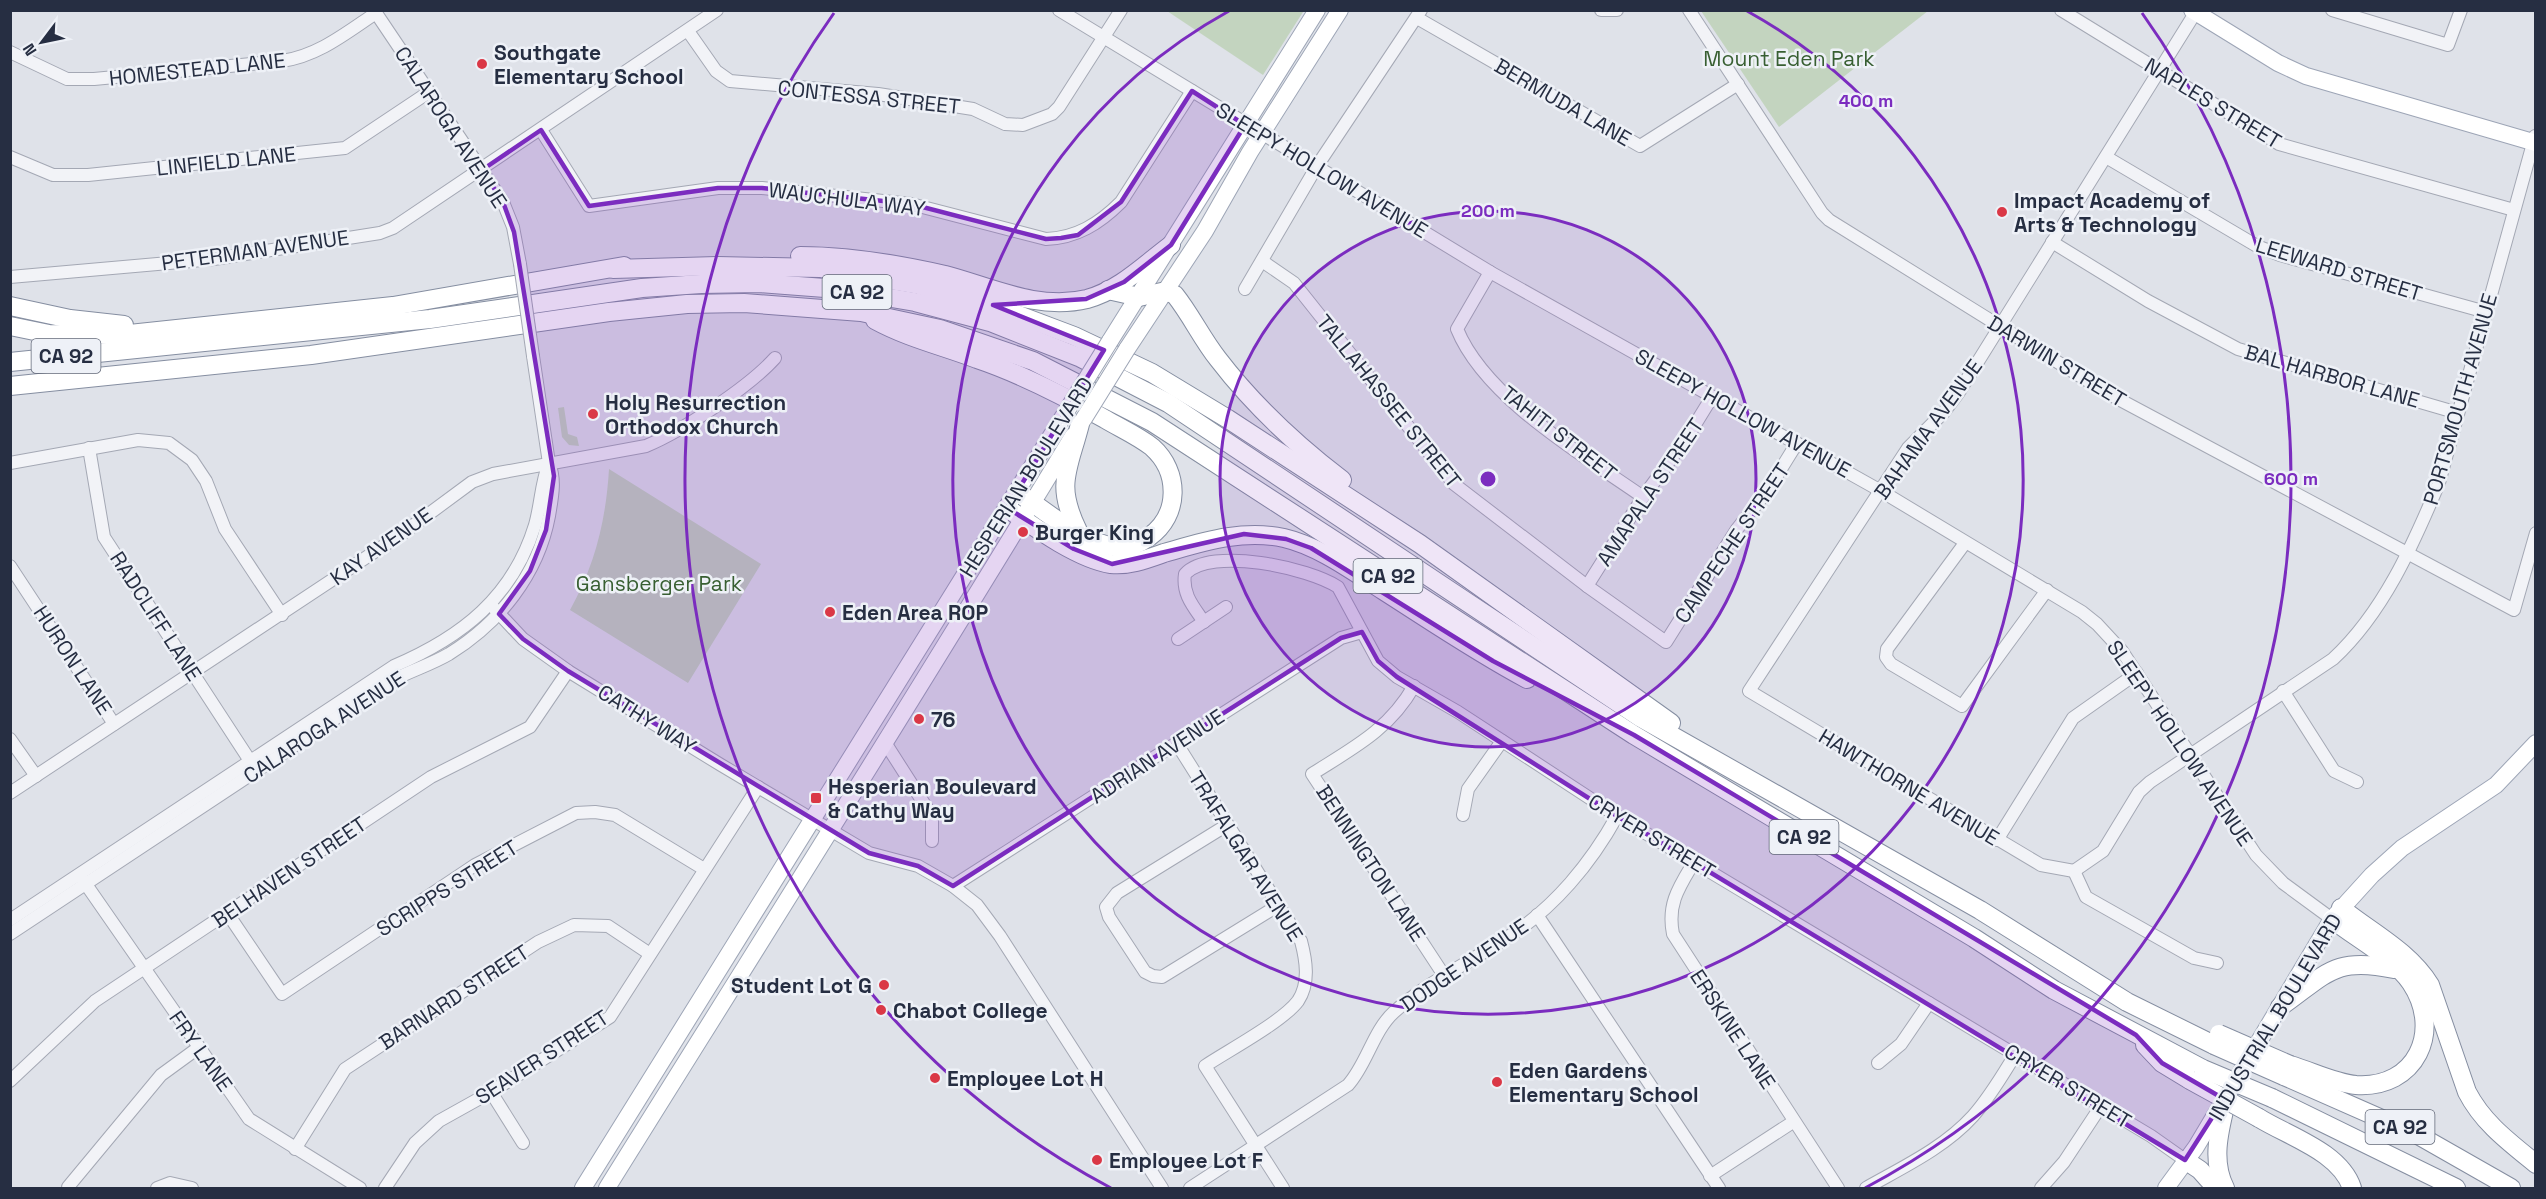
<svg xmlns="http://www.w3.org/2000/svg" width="2546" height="1199" viewBox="0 0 2546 1199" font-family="'Space Grotesk',sans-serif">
  <rect width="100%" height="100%" fill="#dfe2e9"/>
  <!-- green -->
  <g fill="#c3d4bf">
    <path d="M1300,11L1303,12L1263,75L1167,11Z"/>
    <path d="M1701,11H1928L1779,127Z"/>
    <path d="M564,407L568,434L577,437L579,446L569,445L562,437L558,408Z"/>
    <path d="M609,469L761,564L688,683L570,610C595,565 606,520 609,469Z"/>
  </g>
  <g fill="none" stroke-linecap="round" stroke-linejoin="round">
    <!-- minor casing -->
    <g stroke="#a4a8b4" stroke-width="14">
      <g id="minor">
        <path d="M374,10L503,202L513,227L520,264"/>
        <path d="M1059,10L1490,272L1881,491L2082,612L2097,624L2122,651L2256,855L2283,883L2332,919"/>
        <path d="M1601,10H1617"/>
        <path d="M1689,10L1822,213L1829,220L2109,394L2514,610L2536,533"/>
        <path d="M2061,10L2279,144L2514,210"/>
        <path d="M2332,10L2448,45L2461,10"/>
        <path d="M1417,18L1640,146L1738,84"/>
        <path d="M688,31L716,71L730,81L878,94L973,109L1005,124L1023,125L1052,114L1059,107L1121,10"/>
        <path d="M10,52L67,79H94L282,61C318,56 346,33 376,13"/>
        <path d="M541,130L589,206L718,188H762L911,204L1046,239C1076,238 1099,224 1121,202L1192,91"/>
        <path d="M10,157L53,175H88L345,148L429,92"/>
        <path d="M2106,157L2257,246L2280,255L2486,312"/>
        <path d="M2052,242L2148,301L2238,349L2458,413"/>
        <path d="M1262,261L1294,283L1454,484L1587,586L1666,642L1737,529L1768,490L1797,443"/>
        <path d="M1490,272L1457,329C1485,398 1583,455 1643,497"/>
        <path d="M10,277L214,259L380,233L393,228L717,10"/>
        <path d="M1245,289L1317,166L1421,10"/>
        <path d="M89,448L104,537L254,767"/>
        <path d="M10,463L138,440L169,443L192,460L206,481L225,529L282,615"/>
        <path d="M1965,543L1887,649L1886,657L1891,664L1962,706L2047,590"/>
        <path d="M10,566L114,724"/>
        <path d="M1587,586L1643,497L1688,436L1712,397"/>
        <path d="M491,605L523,639L568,671L721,765L869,853L918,866L953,886L977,905L1000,936L1162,1188"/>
        <path d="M1204,622C1193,606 1182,594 1185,574C1211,546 1309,568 1338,587L1378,661L1397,677L1458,712L1617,816L2151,1136L2185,1160"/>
        <path d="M1178,639L1226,607"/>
        <path d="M1414,686C1389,730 1353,748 1312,774L1445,977"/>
        <path d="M2283,691L2334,771L2357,782"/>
        <path d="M10,739L36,776"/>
        <path d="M886,744L932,816V841"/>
        <path d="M1177,744L1301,941C1306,960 1310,983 1298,1001C1282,1022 1229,1050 1205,1066L1283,1188"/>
        <path d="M10,793L403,533L472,482L493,474L646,446C682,431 749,387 775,358"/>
        <path d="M1463,815L1468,789L1502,741"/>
        <path d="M1227,825L1117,893L1106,907L1109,917L1145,972L1153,976L1162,977L1279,905"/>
        <path d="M1997,840L2073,718L2137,673"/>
        <path d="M1694,862C1679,887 1667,904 1673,934L1838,1188"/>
        <path d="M2074,871L2041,865L1749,691L1908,448L1944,412L1959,392L2197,10"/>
        <path d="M2074,871L2103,851L2139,792L2150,782L2333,659C2383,613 2413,545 2439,483L2535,136"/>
        <path d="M2074,871L2086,897L2194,958L2217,963"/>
        <path d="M83,880L249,1119L360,1188"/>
        <path d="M953,886L1341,638L1362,632"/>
        <path d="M228,914L282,994L475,865L576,813L595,812L615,815L704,869"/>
        <path d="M1537,915L1719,1188"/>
        <path d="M10,920L394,666C462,637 513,597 535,525C541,504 541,483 549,463"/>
        <path d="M10,934L395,679C413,670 432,664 449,654C499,623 538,575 549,516C552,497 556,481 549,463L533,356"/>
        <path d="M1878,1063L1901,1044L1929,1003"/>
        <path d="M10,1081L95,1001L431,777L530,727L568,671"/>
        <path d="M491,1092L523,1143"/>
        <path d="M295,1149L345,1069L538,942L574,925L608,926L650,954"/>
        <path d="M1710,1176L1793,1122"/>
        <path d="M68,1187L161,1075L198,1048"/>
        <path d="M157,1188L170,1183L192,1188"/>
        <path d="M385,1188L415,1143L439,1121L491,1092L610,1017L758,787"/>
        <path d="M1190,1188L1348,1085C1367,1064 1373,1031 1394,1012C1427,982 1471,962 1508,937C1554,908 1591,863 1617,816"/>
        <path d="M1866,1188C1903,1167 1944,1148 1973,1116C1990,1097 2002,1076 2015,1055"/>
        <path d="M2041,1188L2064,1162L2101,1106"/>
      </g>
    </g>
    <!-- major casing -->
    <g stroke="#9da5b6" stroke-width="18">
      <g id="major">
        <path d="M2192,10L2278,63L2306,76L2536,143"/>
        <path d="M1110,341L1317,10"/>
        <path d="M1127,349L1205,231L1250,152L1340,10"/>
        <path d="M583,1188L1066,412"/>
        <path d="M607,1188C763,938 920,689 1073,436"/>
        <path d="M2166,1188L2196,1147L2332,919L2372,875L2402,848L2496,785L2536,743"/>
      </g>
    </g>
    <!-- highway casing -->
    <g stroke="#858ea1" stroke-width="20">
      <g id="highway">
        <path d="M800,256C849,256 897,264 945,275C991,287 1038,311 1087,299C1120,290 1144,265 1171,245"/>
        <path d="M613,269L717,266L820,268L919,285L997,307L1074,336L1152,373L1228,419L1420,544L1671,723"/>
        <path d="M1108,290L1139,297L1166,291L1175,295C1191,315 1202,339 1218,359C1254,406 1295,444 1342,480"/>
        <path d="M10,306L70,319L124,325"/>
        <path d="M875,320C908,338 943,346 977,359C1022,374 1064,396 1105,419C1120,428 1138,436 1152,447C1180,472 1180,515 1149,537C1139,544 1128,549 1115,547C1080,542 1046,511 1017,492"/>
        <path d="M10,326L49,334L120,335L393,306L624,266"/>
        <path d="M10,362L430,319L642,288L701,284L759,283L838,289L915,302L990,322L1081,358L1168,403L1641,718L1980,910L2127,1002L2214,1045"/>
        <path d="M10,386L311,355L609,312L687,304L744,303L861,312L940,329L1033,361L1152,422L1634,735L1974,938L2054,990L2203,1069"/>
        <path d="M1007,508C1034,527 1078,559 1111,564C1129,566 1147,559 1164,553C1203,542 1242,529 1284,538C1319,546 1354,572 1384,591C1431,621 1478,653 1527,679"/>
        <path d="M1078,531C1055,484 1068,471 1080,424"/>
        <path d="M2341,908C2372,933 2409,951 2430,985L2467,1092C2483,1123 2509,1142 2536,1164"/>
        <path d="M2280,1007C2327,974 2334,956 2394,969"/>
        <path d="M2145,1045L2162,1063L2190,1080"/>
        <path d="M2290,1065C2311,1071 2334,1083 2356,1085C2416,1089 2443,1031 2411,983C2393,957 2357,939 2332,919"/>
        <path d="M2284,1076L2418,1135L2511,1188"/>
        <path d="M2272,1098L2456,1188"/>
        <path d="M2259,1118C2290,1137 2340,1152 2352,1188"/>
        <path d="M2185,1160L2200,1170L2216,1188"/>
        <path d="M2225,1188C2209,1157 2222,1122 2229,1090"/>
      </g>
    </g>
    <!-- minor -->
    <use href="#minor" stroke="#f2f3f7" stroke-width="12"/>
    <!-- major -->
    <use href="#major" stroke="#fff" stroke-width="16"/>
    <!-- highway -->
    <use href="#highway" stroke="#fff" stroke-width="18"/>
    <!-- minor-bridge casing -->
    <g stroke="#a4a8b4" stroke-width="14" stroke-linecap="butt">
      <path id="minor-bridge" d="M520,264L533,356"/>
    </g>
    <!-- major-bridge casing -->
    <g stroke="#9da5b6" stroke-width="18" stroke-linecap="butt">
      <g id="major-bridge">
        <path d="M1066,412L1110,341"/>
        <path d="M1083,420L1127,349"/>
      </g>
    </g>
    <!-- highway-bridge casing -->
    <g stroke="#858ea1" stroke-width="20" stroke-linecap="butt">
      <g id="highway-bridge">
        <path d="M2219,1034L2290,1065"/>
        <path d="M2214,1045L2284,1076"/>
        <path d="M2203,1069L2272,1098"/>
        <path d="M2190,1080L2259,1118"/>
      </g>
    </g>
    <!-- minor-bridge -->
    <use href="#minor-bridge" stroke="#f2f3f7" stroke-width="12"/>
    <!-- major-bridge -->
    <use href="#major-bridge" stroke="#fff" stroke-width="16"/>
    <!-- highway-bridge -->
    <use href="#highway-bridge" stroke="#fff" stroke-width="18"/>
  </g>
  <!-- marked area -->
  <path fill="#7b2cbf" fill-opacity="0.2" stroke="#7b2cbf" stroke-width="4.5" stroke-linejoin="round" d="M1192,91L1245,125L1171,245L1124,282L1086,299L993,305L1104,350L1007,508L1074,549L1112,564L1244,534L1286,539L1311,548L1493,661L1634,735L2136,1035L2162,1063L2224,1099L2185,1160L1617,816L1397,677L1378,661L1362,632L1341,638L953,886L918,866L869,853L568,671L523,639L499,614L530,571L546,530L554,476L514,232L503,202L482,170L541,130L589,206L718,188H762L911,204L1046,239L1061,238L1078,235L1121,202Z"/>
  <!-- distance rings -->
  <circle cx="1488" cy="479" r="268" fill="#7b2cbf" fill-opacity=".12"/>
  <g fill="none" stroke="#7b2cbf" stroke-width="3">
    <circle cx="1488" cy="479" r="268"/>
    <path d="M1747 11A535 535 0 1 1 1229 11"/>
    <path d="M1111 1188A803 803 0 0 1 834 13M2142 13A803 803 0 0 1 1865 1188"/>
  </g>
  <!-- markers -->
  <g fill="#da3846" stroke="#eef1f7" stroke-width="2">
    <circle cx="482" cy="64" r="6"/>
    <circle cx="2002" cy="212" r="6"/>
    <circle cx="593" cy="414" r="6"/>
    <circle cx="1023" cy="532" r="6"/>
    <circle cx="830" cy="612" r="6"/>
    <circle cx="919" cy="719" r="6"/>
    <rect x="810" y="792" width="12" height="12" rx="3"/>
    <circle cx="884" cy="985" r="6"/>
    <circle cx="881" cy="1010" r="6"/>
    <circle cx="935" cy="1078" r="6"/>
    <circle cx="1497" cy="1082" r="6"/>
    <circle cx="1097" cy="1160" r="6"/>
  </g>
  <g text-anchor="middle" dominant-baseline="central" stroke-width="5" stroke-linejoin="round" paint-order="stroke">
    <!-- shield labels -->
    <g fill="#eef1f7" stroke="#626878" stroke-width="1.5">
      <rect x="822.5" y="275" width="69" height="34" rx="4.5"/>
      <rect x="31.5" y="339" width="69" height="34" rx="4.5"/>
      <rect x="1353.5" y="559" width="69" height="34" rx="4.5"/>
      <rect x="1769.5" y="820" width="69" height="34" rx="4.5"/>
      <rect x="2365.5" y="1110" width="69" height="34" rx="4.5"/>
    </g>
    <g font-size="20" font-weight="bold" fill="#262e42">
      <text x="857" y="292">CA 92</text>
      <text x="66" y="356">CA 92</text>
      <text x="1388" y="576">CA 92</text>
      <text x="1804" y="837">CA 92</text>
      <text x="2400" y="1127">CA 92</text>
    </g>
    <!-- poi labels -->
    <g font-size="21" font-weight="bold" fill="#262e42" stroke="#eef1f7" text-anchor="start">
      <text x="494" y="52">Southgate<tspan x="494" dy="24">Elementary School</tspan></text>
      <text x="2014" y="200">Impact Academy of<tspan x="2014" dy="24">Arts &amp; Technology</tspan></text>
      <text x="605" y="402">Holy Resurrection<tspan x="605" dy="24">Orthodox Church</tspan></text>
      <text x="1035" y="532">Burger King</text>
      <text x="842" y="612">Eden Area ROP</text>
      <text x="931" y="719">76</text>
      <text x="828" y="786">Hesperian Boulevard<tspan x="828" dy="24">&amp; Cathy Way</tspan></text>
      <text x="872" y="985" text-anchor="end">Student Lot G</text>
      <text x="893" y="1010">Chabot College</text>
      <text x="1509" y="1070">Eden Gardens<tspan x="1509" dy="24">Elementary School</tspan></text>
      <text x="947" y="1078">Employee Lot H</text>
      <text x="1109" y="1160">Employee Lot F</text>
    </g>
    <!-- park labels -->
    <g font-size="21" fill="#385f32" stroke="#eef1f7">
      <text x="1789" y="58">Mount Eden Park</text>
      <text x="659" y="583">Gansberger Park</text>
    </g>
    <!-- street labels -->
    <g font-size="21" fill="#262e42" stroke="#eef1f7">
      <text transform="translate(197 69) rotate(-6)">HOMESTEAD LANE</text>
      <text transform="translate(869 97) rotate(6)">CONTESSA STREET</text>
      <text transform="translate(1563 102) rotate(30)">BERMUDA LANE</text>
      <text transform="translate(2213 103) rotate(31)">NAPLES STREET</text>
      <text transform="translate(451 127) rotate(57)">CALAROGA AVENUE</text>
      <text transform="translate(226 161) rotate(-6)">LINFIELD LANE</text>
      <text transform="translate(1322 170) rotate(31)">SLEEPY HOLLOW AVENUE</text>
      <text transform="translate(847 199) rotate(7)">WAUCHULA WAY</text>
      <text transform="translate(255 250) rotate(-8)">PETERMAN AVENUE</text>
      <text transform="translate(2339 269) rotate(17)">LEEWARD STREET</text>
      <text transform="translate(2057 361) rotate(31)">DARWIN STREET</text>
      <text transform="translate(2332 376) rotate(16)">BAL HARBOR LANE</text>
      <text transform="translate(2460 399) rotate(-74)">PORTSMOUTH AVENUE</text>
      <text transform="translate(1389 401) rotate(51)">TALLAHASSEE STREET</text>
      <text transform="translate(1743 413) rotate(29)">SLEEPY HOLLOW AVENUE</text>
      <text transform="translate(1928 429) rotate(-54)">BAHAMA AVENUE</text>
      <text transform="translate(1559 433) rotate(38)">TAHITI STREET</text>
      <text transform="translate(1026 477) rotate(-58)">HESPERIAN BOULEVARD</text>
      <text transform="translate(1650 492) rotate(-56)">AMAPALA STREET</text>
      <text transform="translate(1732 543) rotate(-56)">CAMPECHE STREET</text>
      <text transform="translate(381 546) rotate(-35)">KAY AVENUE</text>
      <text transform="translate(156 616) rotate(57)">RADCLIFF LANE</text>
      <text transform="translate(73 660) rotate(57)">HURON LANE</text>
      <text transform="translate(647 719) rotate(32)">CATHY WAY</text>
      <text transform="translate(324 727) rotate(-33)">CALAROGA AVENUE</text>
      <text transform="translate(2180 743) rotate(56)">SLEEPY HOLLOW AVENUE</text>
      <text transform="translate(1157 756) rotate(-33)">ADRIAN AVENUE</text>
      <text transform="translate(1909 787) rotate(31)">HAWTHORNE AVENUE</text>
      <text transform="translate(1652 836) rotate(31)">CRYER STREET</text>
      <text transform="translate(1246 856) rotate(58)">TRAFALGAR AVENUE</text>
      <text transform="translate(1371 863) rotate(57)">BENNINGTON LANE</text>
      <text transform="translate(289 872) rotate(-34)">BELHAVEN STREET</text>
      <text transform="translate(447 888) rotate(-32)">SCRIPPS STREET</text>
      <text transform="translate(1464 965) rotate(-34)">DODGE AVENUE</text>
      <text transform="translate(454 997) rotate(-33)">BARNARD STREET</text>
      <text transform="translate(2275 1017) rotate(-59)">INDUSTRIAL BOULEVARD</text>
      <text transform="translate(1733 1029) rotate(57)">ERSKINE LANE</text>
      <text transform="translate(201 1051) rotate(55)">FRY LANE</text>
      <text transform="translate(542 1057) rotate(-33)">SEAVER STREET</text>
      <text transform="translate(2068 1086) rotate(31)">CRYER STREET</text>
    </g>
  </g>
  <circle cx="1488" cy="479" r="9" fill="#7b2cbf" stroke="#eef1f7" stroke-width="3"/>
  <g font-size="18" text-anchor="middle" font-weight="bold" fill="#7b2cbf" stroke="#eef1f7" stroke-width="5" stroke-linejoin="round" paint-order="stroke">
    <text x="1866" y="107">400 m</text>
    <text x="1488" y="217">200 m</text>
    <text x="2291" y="485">600 m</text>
  </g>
  <!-- border -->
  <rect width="2546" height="1199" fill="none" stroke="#262e42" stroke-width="24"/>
  <!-- north arrow -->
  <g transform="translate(42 42) rotate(238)" stroke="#eef1f7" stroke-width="4.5" paint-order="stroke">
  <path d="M0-4.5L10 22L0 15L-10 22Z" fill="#262e42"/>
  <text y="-9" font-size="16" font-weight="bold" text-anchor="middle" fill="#262e42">N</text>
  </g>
</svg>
